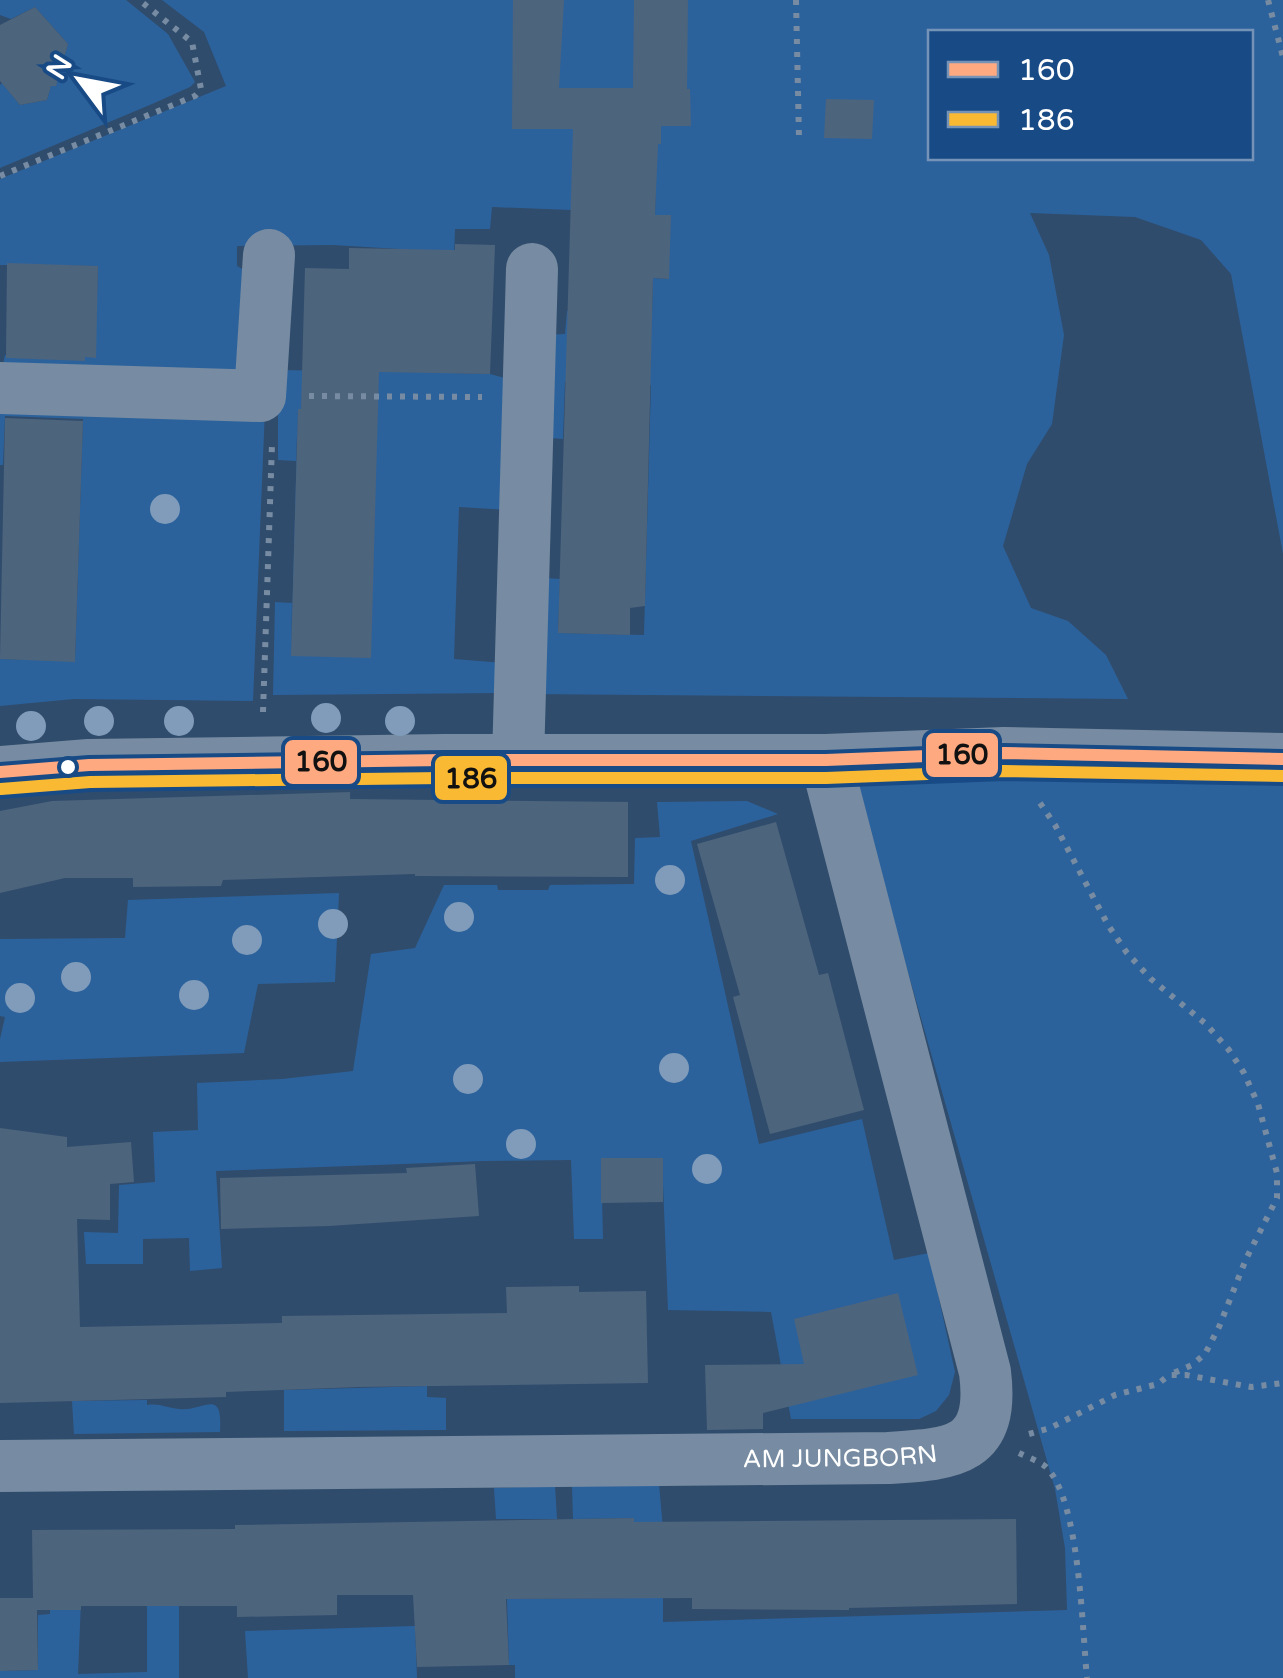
<svg xmlns="http://www.w3.org/2000/svg" width="1283" height="1678" viewBox="0 0 1283 1678" font-family="'Varela Round',sans-serif">
  <rect width="100%" height="100%" fill="#304c6c"/>
  <!-- green -->
  <g fill="#2c629c" fill-rule="evenodd">
    <path d="M0,0H126L168,34L195,82L190,87L152,104L0,168V85L2,83L20,105L47,100L51,86L56,85L68,44L35,7L11,19L0,15Z"/>
    <path d="M162,0H1283V554L1231,274L1201,240L1135,217L1030,213L1049,255L1064,335L1052,424L1027,464L1003,546L1031,608L1068,621L1106,655L1128,699L528,694L532,577L560,579L558,633L644,635L651,385L565,382L563,439L536,437L543,335L565,334L567,311L652,314L653,278L668,279L670,215H655L656,179L571,210L492,207L490,229H455L450,373L490,374L516,381L510,510L459,507L454,659L503,663L501,693L273,695L275,602L292,603L291,656L298,409L296,461L278,460V370L396,372L399,249L333,245L237,246V266L258,278L242,375L2,369L5,355L95,357L98,266L0,265V179L226,86L204,32ZM931,32H1250V158H931Z"/>
    <path d="M0,403L265,409L253,701L74,699L0,706V659L75,661L83,419L5,416L3,465H0Z"/>
    <path d="M847,758L1283,759V1678H515V1665H509L507,1599L634,1598V1518L573,1519L572,1486L659,1484L663,1529V1622L1067,1610L1065,1548L1055,1489Z"/>
    <path d="M747,801L778,814L691,841L759,1144L862,1119L894,1260L929,1253L955,1372L949,1395L936,1411L919,1419H791L771,1312L668,1310L662,1158H601L603,1239H574L571,1160L484,1161L216,1171L222,1268L190,1271L189,1238L143,1239V1264H86L84,1232L118,1233L119,1185L155,1182L153,1132L198,1130L197,1083L282,1079L353,1071L371,954L415,948L444,885H497L498,890H548L550,885L634,884L635,838L660,837L657,802Z"/>
    <path d="M339,893L335,982L258,984L244,1053L0,1062V1039L5,1017L0,1016V939L125,938L128,900Z"/>
    <path d="M427,1386V1397L446,1398V1430L284,1431V1390Z"/>
    <path d="M147,1400V1405C159,1403 168,1408 179,1409C204,1412 223,1386 220,1432L74,1434L72,1401Z"/>
    <path d="M555,1486L557,1519H496L494,1488Z"/>
    <path d="M50,1600L81,1601L78,1674L147,1672V1606H179V1678H0V1671L38,1670V1615L50,1614Z"/>
    <path d="M415,1626L417,1678H248L245,1631Z"/>
  </g>
  <!-- building -->
  <g fill="#4d647d">
    <path d="M513,0H564L559,88H633L634,0H688L687,89H690L691,126H661V144H658L655,215H671L669,279L653,278L645,606L630,608V635L558,633L573,129H512Z"/>
    <path d="M35,7L68,44L56,86H51L47,100L20,105L0,81V25Z"/>
    <path d="M826,99L874,100L872,139L824,138Z"/>
    <path d="M455,244L495,245L490,374L379,372L371,658L291,656L298,409H301L305,268L349,269V248L455,250Z"/>
    <path d="M7,263L98,266L96,358L85,357V361L6,358Z"/>
    <path d="M5,418L83,421L75,662L0,659Z"/>
    <path d="M350,792V799L628,802V877L415,876V874L223,880L221,886L133,887V878H65L0,893V811L52,801Z"/>
    <path d="M776,822L819,975L828,973L864,1110L770,1134L733,997L740,995L697,844Z"/>
    <path d="M0,1128L67,1137V1147L131,1142L134,1182L110,1184V1220L77,1219L80,1327L282,1323V1316L507,1313L506,1287L579,1286V1292L646,1291L648,1383L359,1387L226,1392V1397L0,1403Z"/>
    <path d="M601,1158H663V1202L601,1203Z"/>
    <path d="M475,1164L479,1216L329,1226L221,1229L220,1178L407,1173L406,1168Z"/>
    <path d="M898,1293L918,1375L763,1413V1429L707,1430L705,1365L804,1364L794,1319Z"/>
    <path d="M634,1518V1522L1016,1519L1017,1604L849,1608V1610L692,1609V1598L506,1599L509,1665L417,1667L413,1595H337V1615L237,1617V1606H81V1610H37L38,1670L0,1671V1598H33L32,1530L235,1529V1525Z"/>
  </g>
  <g fill="none" stroke-linecap="round" stroke-linejoin="round">
    <!-- path -->
    <g stroke="#778ca2" stroke-width="6" stroke-dasharray="5 8" stroke-linecap="butt">
      <path d="M796,0L799,138"/>
      <path d="M1268,0L1283,57"/>
      <path d="M0,176L195,96L201,89L192,42L139,0"/>
      <path d="M309,396L482,397"/>
      <path d="M263,712L272,444"/>
      <path d="M1040,803L1055,825L1108,925L1127,953L1151,979L1206,1024L1229,1050L1244,1073L1258,1104L1277,1173V1198L1246,1259L1219,1327L1205,1354L1192,1365L1169,1375"/>
      <path d="M1029,1434L1050,1428L1115,1395L1158,1384L1169,1375H1186L1251,1387L1283,1383"/>
      <path d="M1019,1453C1027,1457 1039,1461 1046,1467C1080,1500 1082,1629 1087,1678"/>
    </g>
    <!-- minor -->
    <g stroke="#778ca2" stroke-width="52">
      <path d="M0,388L260,396L269,255"/>
      <path d="M518,760L532,269"/>
      <path d="M0,772L89,765L444,760H826L1004,753L1283,759"/>
      <path id="s1" d="M0,1466L888,1458C954,1454 995,1452 985,1372L826,760"/>
    </g>
    <!-- bus-1 casing -->
    <g stroke="#184b85" stroke-width="20">
      <path id="bus-1" d="M0,772L89,765L444,760H826L1004,753L1283,759"/>
    </g>
    <!-- bus-2 casing -->
    <g stroke="#184b85" stroke-width="20">
      <path id="bus-2" d="M1,789L90,782L444,778H826L1004,771L1283,776"/>
    </g>
    <!-- bus-1 -->
    <use href="#bus-1" stroke="#ffa980" stroke-width="12"/>
    <!-- bus-2 -->
    <use href="#bus-2" stroke="#fab933" stroke-width="12"/>
  </g>
  <!-- trees -->
  <g fill="#819cba">
    <circle cx="165" cy="509" r="15"/>
    <circle cx="326" cy="718" r="15"/>
    <circle cx="99" cy="721" r="15"/>
    <circle cx="179" cy="721" r="15"/>
    <circle cx="400" cy="721" r="15"/>
    <circle cx="31" cy="726" r="15"/>
    <circle cx="670" cy="880" r="15"/>
    <circle cx="459" cy="917" r="15"/>
    <circle cx="333" cy="924" r="15"/>
    <circle cx="247" cy="940" r="15"/>
    <circle cx="76" cy="977" r="15"/>
    <circle cx="194" cy="995" r="15"/>
    <circle cx="20" cy="998" r="15"/>
    <circle cx="674" cy="1068" r="15"/>
    <circle cx="468" cy="1079" r="15"/>
    <circle cx="521" cy="1144" r="15"/>
    <circle cx="707" cy="1169" r="15"/>
  </g>
  <!-- markers -->
  <circle fill="#fff" stroke="#184b85" stroke-width="4" cx="68" cy="767" r="9"/>
  <g text-anchor="middle" dominant-baseline="central" stroke-width="9" stroke-linejoin="round" paint-order="stroke">
    <!-- street labels -->
    <g font-size="25" fill="#fff" stroke="#184b85">
      <text stroke="none"><textPath href="#s1" startOffset="840">AM JUNGBORN</textPath></text>
    </g>
  </g>
  <g stroke="#184b85" stroke-width="4">
    <rect x="924" y="731" width="76" height="48" rx="10" fill="#ffa980"/>
    <rect x="283" y="738" width="76" height="48" rx="10" fill="#ffa980"/>
    <rect x="433" y="754" width="76" height="48" rx="10" fill="#fab933"/>
  </g>
  <g font-size="28" text-anchor="middle" font-weight="bold" fill="#111">
    <text x="962" y="764">160</text>
    <text x="321" y="771">160</text>
    <text x="471" y="788">186</text>
  </g>
  <!-- legend -->
  <rect x="928" y="30" width="325" height="130" fill="#184b85" stroke="#7493b6" stroke-width="2.5"/>
  <rect x="948" y="62" width="50" height="15" fill="#ffa980" stroke="#7493b6" stroke-width="2.5"/>
  <text x="1018" y="80" font-size="30" fill="#ffffff">160</text>
  <rect x="948" y="112" width="50" height="15" fill="#fab933" stroke="#7493b6" stroke-width="2.5"/>
  <text x="1018" y="130" font-size="30" fill="#ffffff">186</text>
  <!-- north arrow -->
  <g transform="translate(80 80) rotate(302)" stroke="#184b85" stroke-width="8" paint-order="stroke">
  <path d="M0-8L18 38L0 25L-18 38Z" fill="#ffffff"/>
  <text y="-15" font-size="28" font-weight="bold" text-anchor="middle" fill="#ffffff">N</text>
  </g>
</svg>
